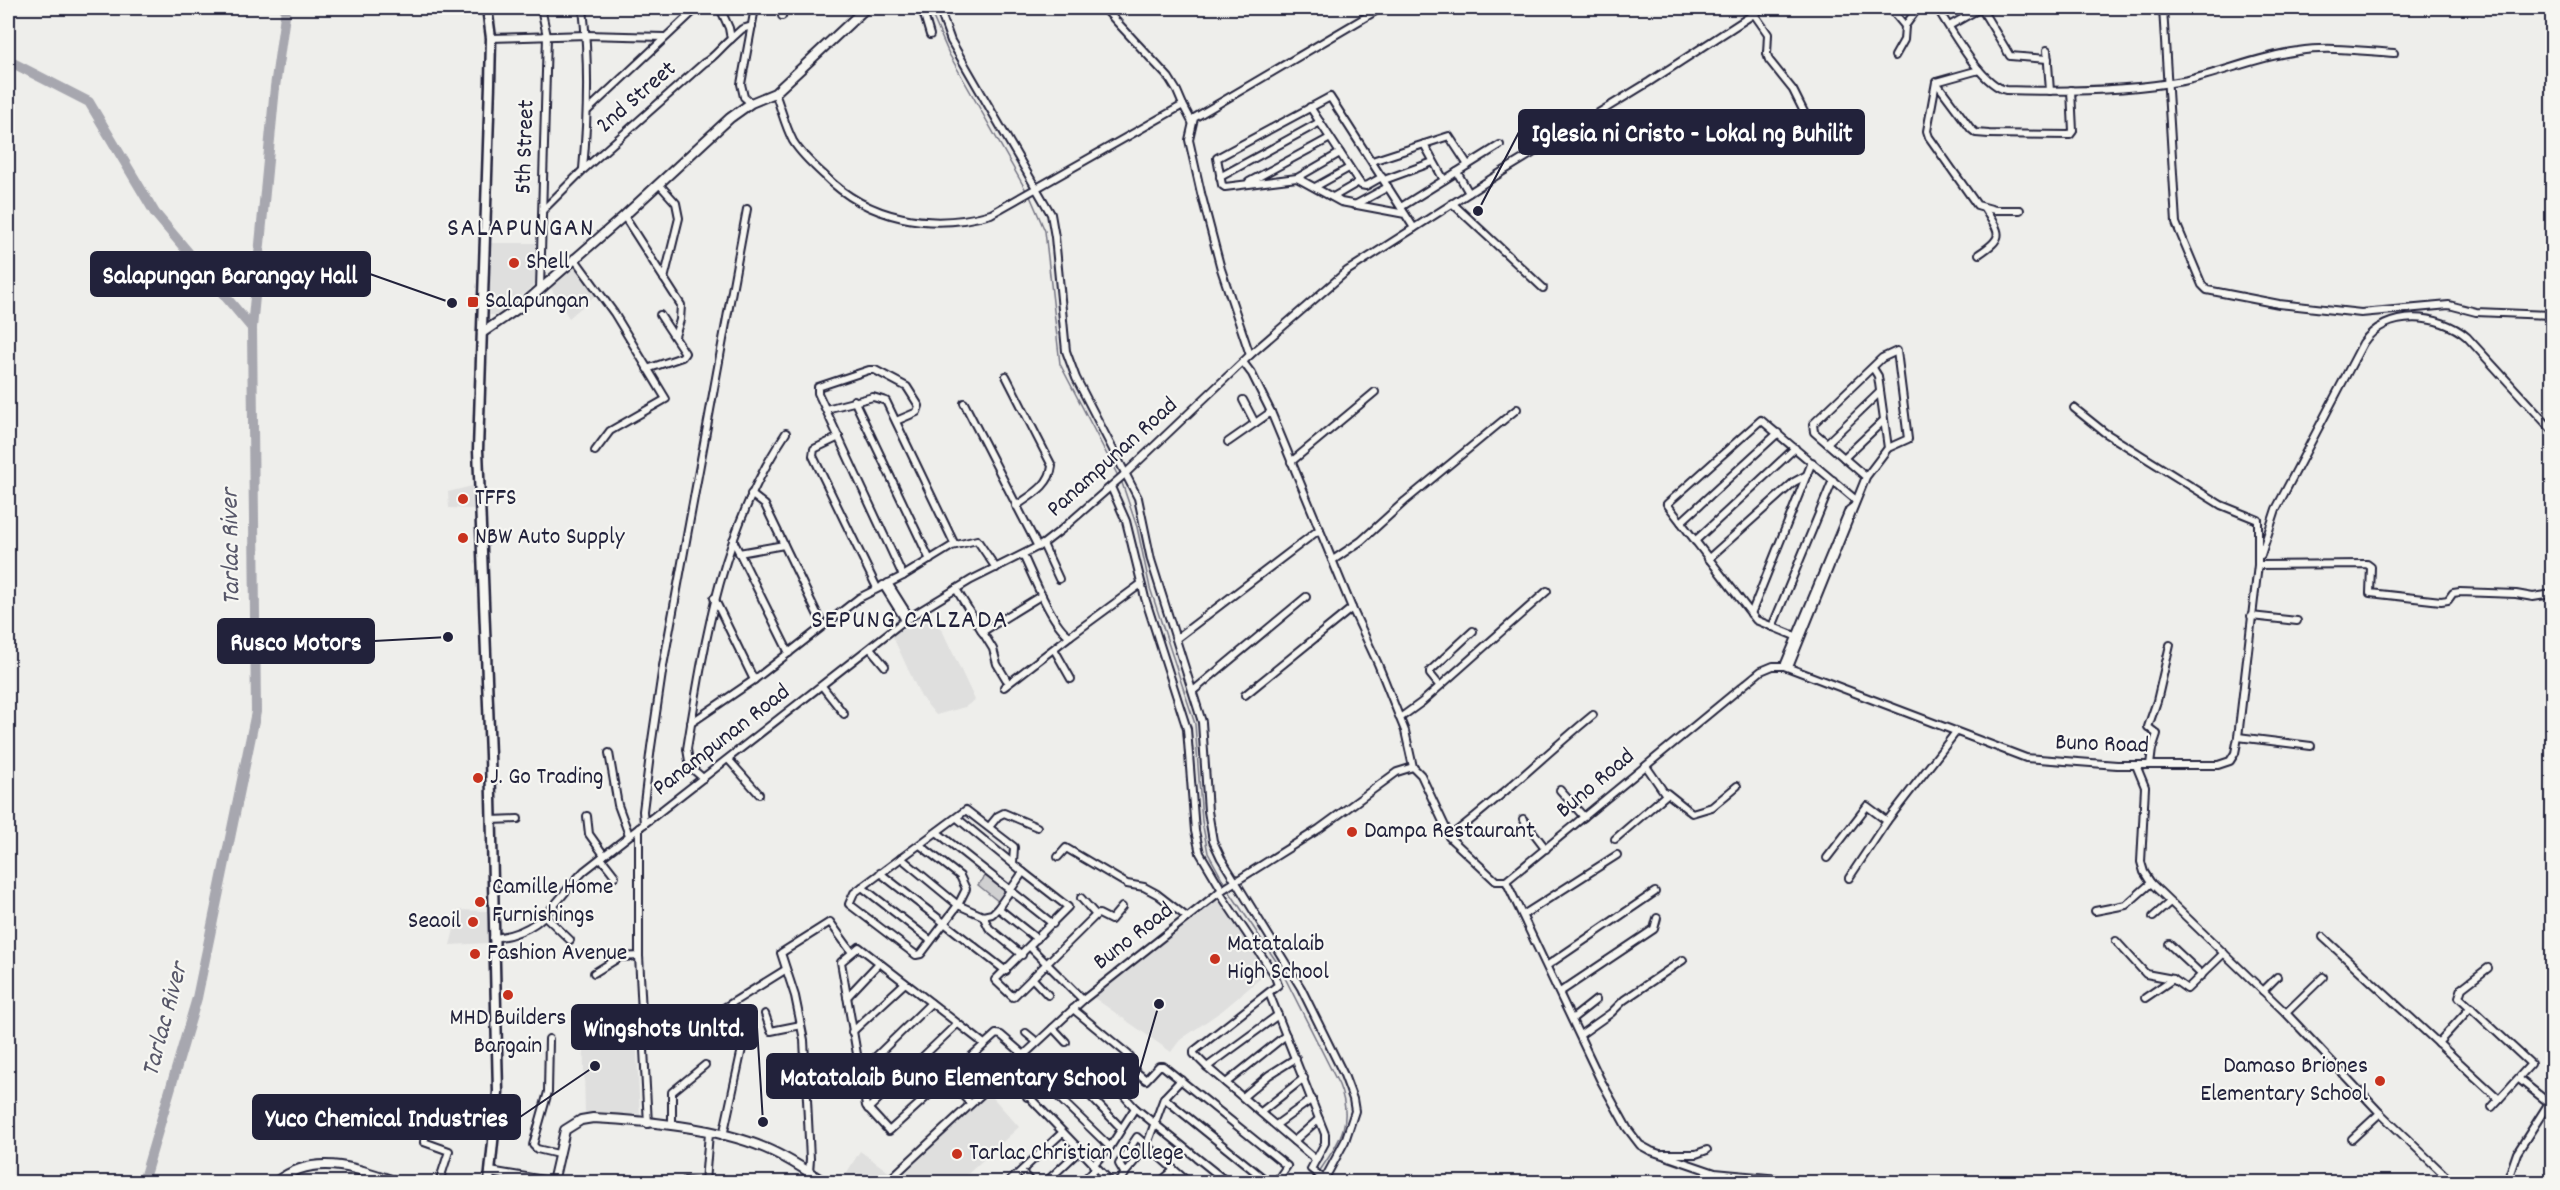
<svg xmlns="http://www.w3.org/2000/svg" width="2560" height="1190" viewBox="0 0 2560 1190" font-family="Dekko,sans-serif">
  <rect width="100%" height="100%" fill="#eeeeeb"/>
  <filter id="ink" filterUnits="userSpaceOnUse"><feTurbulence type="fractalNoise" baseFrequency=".0167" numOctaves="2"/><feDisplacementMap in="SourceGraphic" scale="12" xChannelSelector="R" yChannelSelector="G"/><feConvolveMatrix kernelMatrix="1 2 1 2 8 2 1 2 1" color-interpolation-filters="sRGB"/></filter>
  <g filter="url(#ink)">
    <!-- built -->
    <g fill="#dfdfde">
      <path d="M491,243H537V283L498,315H489Z"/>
      <path d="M576,262L597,294L569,318L549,285Z"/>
      <path d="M472,486L473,509L449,508L448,492Z"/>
      <path d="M927,612L942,630L975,700L965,707L936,715L921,697L892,635Z"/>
      <path d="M1216,899L1224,904L1231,912L1267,973L1223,1010L1180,1040L1171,1052L1093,997Z"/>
      <path d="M459,910L487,911L489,943L450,945Z"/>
      <path d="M583,1029L636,1031L640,1117L585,1114Z"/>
      <path d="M988,1092L1019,1127L959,1182H896Z"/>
      <path d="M860,1151L893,1175L886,1182H841Z"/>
    </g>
    <!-- green -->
    <path fill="#d0d0d1" stroke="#797986" stroke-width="1.5" d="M988,873L1009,890L999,902L978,885Z"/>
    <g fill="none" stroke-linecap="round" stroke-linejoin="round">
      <!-- stream -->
      <g stroke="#727281" stroke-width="1.5">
        <path d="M929,8L949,54L1027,192"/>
        <path d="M1030,196L1045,231L1060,364L1118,476"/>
        <path d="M1121,480L1137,527L1150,588L1195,724L1202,821L1208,853L1225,884"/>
        <path d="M1229,891L1278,964L1339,1085C1354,1123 1340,1140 1319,1172"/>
        <path d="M1312,1182L1316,1176"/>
      </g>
      <!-- river -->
      <g stroke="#a7a7af" stroke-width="10">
        <path d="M8,64L11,62L89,102L155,213L252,328"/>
        <path d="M143,1182L197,998L256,712L252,328L275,87L286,8"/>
      </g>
      <!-- minor casing -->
      <g stroke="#22223b" stroke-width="10">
        <g id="minor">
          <path d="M922,8L930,35"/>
          <path d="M939,8L951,41L1051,214L1055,237L1066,351L1076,378L1138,498L1151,560L1202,722L1208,811L1213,841L1221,858L1301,988L1344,1075L1353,1099L1355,1111L1345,1141L1323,1182"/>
          <path d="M1104,8L1169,78L1177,91L1183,105"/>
          <path d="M1890,8L1905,26"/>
          <path d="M1937,8C1951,29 1981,85 2006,90C2064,92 2126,91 2183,81C2222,73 2259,56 2298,51C2330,46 2362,51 2394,53"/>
          <path d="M2163,8L2176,223L2202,285L2207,290L2279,304L2361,313L2449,305L2476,312L2552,315"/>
          <path d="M1754,14L1768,34L1767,54L1769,60L1793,90L1804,112L1817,130"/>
          <path d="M782,16L784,8"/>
          <path d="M1949,26L1981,8L2010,56L2048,59"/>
          <path d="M491,38L586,35L664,37"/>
          <path d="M731,39L742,29L752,26"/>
          <path d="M2047,50L2050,91"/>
          <path d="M1895,56L1904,40L1905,26L1918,8"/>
          <path d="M1979,70L1936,82L1927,131L1929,137L1977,205L1995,210H2020"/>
          <path d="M1936,82L1971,129L1976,133L1989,134L2070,135L2073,131L2071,90"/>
          <path d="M775,93C781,108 785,126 793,141C801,154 813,165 824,175C868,220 932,231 991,214L1183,105L1192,122"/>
          <path d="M751,103L744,97L741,84L755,8"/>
          <path d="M1310,107L1361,185L1366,186L1382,177"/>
          <path d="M588,110L697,8"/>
          <path d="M1424,144L1444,180"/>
          <path d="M1372,161L1449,136L1468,165"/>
          <path d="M583,169C588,115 589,62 583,8"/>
          <path d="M1457,172L1469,193"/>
          <path d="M1220,177L1320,122"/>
          <path d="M1297,178L1340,153"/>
          <path d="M1384,180L1433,162"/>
          <path d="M1249,182L1330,138"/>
          <path d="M659,184L676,203L679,218L664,279"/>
          <path d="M1315,187L1349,168"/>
          <path d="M1333,197L1359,182"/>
          <path d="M1452,203L1543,288"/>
          <path d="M1355,205L1388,187"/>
          <path d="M1401,207L1500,145"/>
          <path d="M543,210L583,170L704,63C714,58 721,47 731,39L729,28L720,8"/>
          <path d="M1405,214L1341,202L1297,178L1225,187L1222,185L1217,158L1330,97L1414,228"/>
          <path d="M624,216L681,305L680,320L675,336"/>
          <path d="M1979,254C2006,236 2000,234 1984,208"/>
          <path d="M574,258L614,313L666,399L610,431L595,451"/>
          <path d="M540,289L547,36L541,8"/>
          <path d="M1250,355L1221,269L1201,193L1189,140L1194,118L1381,8"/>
          <path d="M1243,362L1252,374L1271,412L1352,608L1378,664L1405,731L1413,767"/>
          <path d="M1873,368L1878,376L1888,448"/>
          <path d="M647,369L682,357L685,353L660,315"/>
          <path d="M1006,376L1052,466C1050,486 1031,495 1016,506"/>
          <path d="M854,400L930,560"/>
          <path d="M1243,400L1255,423"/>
          <path d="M964,403L1038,547"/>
          <path d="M826,409L873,397L886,401L955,545"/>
          <path d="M896,421L917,412L919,406L907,387L875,370H869L818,387V393L903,576"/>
          <path d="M839,437L814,449L813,456L877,588"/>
          <path d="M1228,442L1271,412"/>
          <path d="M1827,443L1880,392"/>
          <path d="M1844,458L1883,421"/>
          <path d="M1291,462L1375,392"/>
          <path d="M1111,487L1126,521L1145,598L1187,729L1195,831L1200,853L1222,890"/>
          <path d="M751,494L765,505L823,626"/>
          <path d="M1681,522L1778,433"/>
          <path d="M733,540L789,653"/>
          <path d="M1695,541L1795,448"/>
          <path d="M1043,544L1059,579"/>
          <path d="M739,553L784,545"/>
          <path d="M1023,555C1032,574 1053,627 1070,636L1141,584"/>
          <path d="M2261,555L2276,509L2363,343C2386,309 2439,313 2467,337L2552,430"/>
          <path d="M1708,559L1794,482L1807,475"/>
          <path d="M1333,560L1361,541L1405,501L1517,409"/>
          <path d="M2258,565L2367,564L2371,567L2370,593L2441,601L2448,600L2453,593L2460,592L2516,594L2533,597L2552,594"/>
          <path d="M888,583L910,618"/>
          <path d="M883,585L905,620"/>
          <path d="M956,589L993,649L997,664L1006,679"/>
          <path d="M714,598L754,680"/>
          <path d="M1751,614L1812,462"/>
          <path d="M2251,616L2297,621"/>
          <path d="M1772,627L1833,480"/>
          <path d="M982,632L1042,595"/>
          <path d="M1177,638L1320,529"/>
          <path d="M1800,638L1756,620L1667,504L1761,420L1856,500"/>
          <path d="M870,648L885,666"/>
          <path d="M1054,649L1071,679"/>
          <path d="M1784,666L1849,510L1853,507"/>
          <path d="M1789,667L1866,477L1888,448L1908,439L1897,351L1882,358L1813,424L1814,432L1866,477"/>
          <path d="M1439,685L1430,674V671L1473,631"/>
          <path d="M822,686L844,714"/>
          <path d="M1004,687L1070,636"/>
          <path d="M1193,691L1306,597"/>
          <path d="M1245,695L1352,608"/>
          <path d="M1400,718L1422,702L1547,591"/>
          <path d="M691,723L754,680L859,598L903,576L952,546L977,540L996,568"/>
          <path d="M2238,737L2311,746"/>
          <path d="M609,753L618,805L629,835"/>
          <path d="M728,759L759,794"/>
          <path d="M2136,765L2145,787L2141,862L2144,872L2151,883L2286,1013L2380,1113L2452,1182"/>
          <path d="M2150,765L2152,749L2157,734L2148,727L2157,701L2170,645"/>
          <path d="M1413,767L1421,775L1451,839L1496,881H1506L1761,671L1773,666H1784L2026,758L2117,765H2218L2230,761L2235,753L2238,737L2258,565V520L2221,505L2104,432L2074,408"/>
          <path d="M703,778L690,767L687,749C705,637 722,529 786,433"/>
          <path d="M1560,790L1584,817"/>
          <path d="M1667,793L1692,813L1712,807L1737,786"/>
          <path d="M587,816L589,834L604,855"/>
          <path d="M1523,819L1546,849"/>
          <path d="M491,820L518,819"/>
          <path d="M644,824L643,811L651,747L663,666L747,209"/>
          <path d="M989,827L998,816L1004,813L1037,827"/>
          <path d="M639,828V956L648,1124"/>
          <path d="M938,833L1053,924"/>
          <path d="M1449,837C1500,799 1544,755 1593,715"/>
          <path d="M1615,839L1666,795L1646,766"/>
          <path d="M920,845L960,876L966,889L958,905L921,954L916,955L849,904L854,893L966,810L1014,847L1013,863"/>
          <path d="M1058,857L1066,848L1127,884L1144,887L1157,894L1188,918"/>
          <path d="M601,858L615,876"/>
          <path d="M901,858L958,905L983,916L992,914L998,908L1023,872L957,818"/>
          <path d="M1827,858L1867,806L1887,821"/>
          <path d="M1023,872L1068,907L995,980L1013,997L1096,915L1099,914L1111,920L1122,907"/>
          <path d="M880,873L1006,971"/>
          <path d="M1849,878L1887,821L1956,732"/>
          <path d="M1506,881L1600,1079L1627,1128L1640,1145L1651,1151L1715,1173L1810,1182"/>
          <path d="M862,887L930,940"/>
          <path d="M1219,892L1274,974L1278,985L1194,1051V1054L1207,1067L1316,1160"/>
          <path d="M1081,898L1096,915"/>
          <path d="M998,908L1037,939"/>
          <path d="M2095,911L2126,905L2151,883"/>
          <path d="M1523,915L1617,855"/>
          <path d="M983,916L989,928L1022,955"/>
          <path d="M546,917L570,940"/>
          <path d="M2153,917L2170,902"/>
          <path d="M2323,937L2499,1099"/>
          <path d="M493,938C545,932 552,903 584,871L905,620L971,580L1043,544L1061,530L1126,473L1250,355L1347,271L1505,170L1649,82L1763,8"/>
          <path d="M2116,941L2146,974L2173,979L2187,989L2224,953"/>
          <path d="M2169,944L2202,975"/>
          <path d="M1030,947L1083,1000"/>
          <path d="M1548,965L1655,892"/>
          <path d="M2488,968L2462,988L2459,997L2531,1064L2492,1107"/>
          <path d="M594,973L620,957L639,956"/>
          <path d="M1032,978L1048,995"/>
          <path d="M2263,991L2277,977"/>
          <path d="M1560,992L1654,929L1657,918"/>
          <path d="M1269,993L1325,1134V1143L1311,1169L1325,1180"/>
          <path d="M847,997L879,963"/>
          <path d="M2145,998L2173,979"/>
          <path d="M1073,1009L1130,1056"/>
          <path d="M2286,1013L2323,977"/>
          <path d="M765,1014L771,1031L801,1025"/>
          <path d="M1572,1019L1596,1000"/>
          <path d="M690,1021L698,1024L785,970"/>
          <path d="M1053,1028L1066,1042"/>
          <path d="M852,1032L905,983"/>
          <path d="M1026,1033L1037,1042"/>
          <path d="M1580,1035L1611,1013L1624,1000L1683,960"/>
          <path d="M549,1039L548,1092L533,1145L537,1149L558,1154"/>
          <path d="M676,1042L710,1026L708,1017"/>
          <path d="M983,1043L859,947L841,962L866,1106L889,1131L996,1034L1001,1035L1023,1054"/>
          <path d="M2438,1043L2471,1007"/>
          <path d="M1207,1067L1278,1015"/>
          <path d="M860,1072L931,1003"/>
          <path d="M1070,1075L1121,1128"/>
          <path d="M946,1078L970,1103"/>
          <path d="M1011,1078L1111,1182"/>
          <path d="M2519,1079L2549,1103"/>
          <path d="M1110,1080L1123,1066L1130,1067L1146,1080L1159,1066H1163L1287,1166L1276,1182"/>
          <path d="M1226,1083L1286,1035"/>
          <path d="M1047,1086L1110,1147"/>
          <path d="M1027,1097L1070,1075L1092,1060L1135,1108L1227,1182"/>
          <path d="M1243,1097L1269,1075L1296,1058"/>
          <path d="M1164,1098L1268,1182"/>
          <path d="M868,1109L957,1024"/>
          <path d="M1261,1112L1304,1078"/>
          <path d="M1276,1125L1312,1099"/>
          <path d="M428,1126L424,1142L449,1151L439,1182"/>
          <path d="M672,1126V1092L705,1065"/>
          <path d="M723,1136L743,1044"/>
          <path d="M2352,1139L2380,1113"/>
          <path d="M1294,1141L1319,1119"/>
          <path d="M1663,1154H1696L1707,1150"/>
          <path d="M1093,1165L1110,1147L1135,1108"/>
          <path d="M1021,1172L1031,1182"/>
          <path d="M1125,1174L1119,1164L1137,1137L1188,1182"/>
          <path d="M685,1181L698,1182"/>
          <path d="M705,1182L709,1133"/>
          <path d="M804,1182L809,1172L810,1159L804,1040L795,996L781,953L830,922L851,951"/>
          <path d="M887,1182L1083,1000L1222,890L1319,829L1397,772L1413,767"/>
          <path d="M1009,1182L1062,1133"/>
          <path d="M1046,1182L1079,1151"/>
          <path d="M1082,1182L1096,1168"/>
          <path d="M1118,1182L1146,1147L1164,1098L1181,1080"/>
          <path d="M1160,1182L1174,1170"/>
          <path d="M2507,1182L2517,1153L2552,1098"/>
        </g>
      </g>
      <!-- major casing -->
      <g stroke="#22223b" stroke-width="12">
        <g id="major">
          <path d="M482,333L520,307L624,216L730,118L751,103L775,93L866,8"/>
          <path d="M490,1172L550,1182"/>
          <path d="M276,1182C314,1152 356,1168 397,1182"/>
          <path d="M553,1182L565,1130L581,1120L593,1118C646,1121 716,1127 765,1148C786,1157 805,1169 824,1182"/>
        </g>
      </g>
      <!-- highway casing -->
      <g stroke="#22223b" stroke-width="13">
        <path id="highway" d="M487,8L491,38L490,84L478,450L490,755L498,1092L489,1182"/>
      </g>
      <!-- minor -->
      <use href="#minor" stroke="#f6f6f2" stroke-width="6"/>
      <!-- major -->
      <use href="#major" stroke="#f6f6f2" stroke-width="8"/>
      <!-- highway -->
      <use href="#highway" stroke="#f6f6f2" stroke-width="8"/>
    </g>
  </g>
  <!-- markers -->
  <g fill="#c8321e" stroke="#f6f6f2" stroke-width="2">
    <circle cx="514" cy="263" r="6"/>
    <rect x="467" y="296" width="12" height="12" rx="3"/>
    <circle cx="463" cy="499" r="6"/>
    <circle cx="463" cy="538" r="6"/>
    <circle cx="478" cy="778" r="6"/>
    <circle cx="1352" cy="832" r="6"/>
    <circle cx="480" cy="902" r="6"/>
    <circle cx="473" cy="922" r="6"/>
    <circle cx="475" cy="954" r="6"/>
    <circle cx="1215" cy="959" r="6"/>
    <circle cx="508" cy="995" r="6"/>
    <circle cx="2380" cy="1081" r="6"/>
    <circle cx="957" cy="1154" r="6"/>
  </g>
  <g text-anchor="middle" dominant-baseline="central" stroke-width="4.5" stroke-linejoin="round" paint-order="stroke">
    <!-- street labels -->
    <g font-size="24" fill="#22223b" stroke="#f6f6f2">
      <text transform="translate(637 98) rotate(-41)">2nd Street</text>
      <text transform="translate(526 147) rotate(-88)">5th Street</text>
      <text transform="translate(1113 458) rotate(-42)">Panampunan Road</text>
      <text transform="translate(722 741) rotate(-38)">Panampunan Road</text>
      <text transform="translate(2102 745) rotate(2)">Buno Road</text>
      <text transform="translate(1596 784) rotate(-40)">Buno Road</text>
      <text transform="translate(1134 937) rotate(-38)">Buno Road</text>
    </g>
    <!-- poi labels -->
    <g font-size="24" fill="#22223b" stroke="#f6f6f2" text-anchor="start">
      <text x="526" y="263">Shell</text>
      <text x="485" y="302">Salapungan</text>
      <text x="475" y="499">TFFS</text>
      <text x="475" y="538">NBW Auto Supply</text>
      <text x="490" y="778">J. Go Trading</text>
      <text x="1364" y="832">Dampa Restaurant</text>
      <text x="492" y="888">Camille Home<tspan x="492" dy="28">Furnishings</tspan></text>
      <text x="461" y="922" text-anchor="end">Seaoil</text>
      <text x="1227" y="945">Matatalaib<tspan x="1227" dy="28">High School</tspan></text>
      <text x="487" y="954">Fashion Avenue</text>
      <text x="508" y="1019" text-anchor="middle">MHD Builders<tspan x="508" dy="28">Bargain</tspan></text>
      <text x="2368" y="1067" text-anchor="end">Damaso Briones<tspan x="2368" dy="28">Elementary School</tspan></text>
      <text x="969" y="1154">Tarlac Christian College</text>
    </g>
    <!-- water labels -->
    <g font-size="26" font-style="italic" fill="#575769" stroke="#f6f6f2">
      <text transform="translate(232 547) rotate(-91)">Tarlac River</text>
      <text transform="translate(166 1020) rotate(-75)">Tarlac River</text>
    </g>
    <!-- quarter labels -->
    <g font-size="27" letter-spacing="1.5" fill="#22223b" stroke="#f6f6f2">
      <text x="521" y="229">SALAPUNGAN</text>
      <text x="910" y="621">SEPUNG CALZADA</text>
    </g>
  </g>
  <!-- callouts -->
  <path fill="none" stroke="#22223b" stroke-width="2" d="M1478 211L1519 132M452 303L370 274M448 637L374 641M763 1122L757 1027M1159 1004L1138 1076M595 1066L520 1117"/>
  <g fill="#22223b" stroke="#f6f6f2" stroke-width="2">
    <circle cx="1478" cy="211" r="6"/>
    <circle cx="452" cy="303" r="6"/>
    <circle cx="448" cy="637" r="6"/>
    <circle cx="763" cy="1122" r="6"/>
    <circle cx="1159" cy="1004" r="6"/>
    <circle cx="595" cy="1066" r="6"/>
  </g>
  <g fill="#22223b" stroke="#22223b" stroke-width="2">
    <rect x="1519" y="110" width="345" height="44" rx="6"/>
    <rect x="91" y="252" width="279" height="44" rx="6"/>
    <rect x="218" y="619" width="156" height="44" rx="6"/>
    <rect x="572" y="1005" width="185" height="44" rx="6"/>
    <rect x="767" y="1054" width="371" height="44" rx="6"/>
    <rect x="253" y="1095" width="267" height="44" rx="6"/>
  </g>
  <g font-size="26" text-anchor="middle" font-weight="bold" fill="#fff">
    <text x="1692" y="141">Iglesia ni Cristo - Lokal ng Buhilit</text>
    <text x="230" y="283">Salapungan Barangay Hall</text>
    <text x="296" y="650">Rusco Motors</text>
    <text x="664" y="1036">Wingshots Unltd.</text>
    <text x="953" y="1085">Matatalaib Buno Elementary School</text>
    <text x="387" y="1126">Yuco Chemical Industries</text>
  </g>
  <!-- margin -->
  <rect width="2560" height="1190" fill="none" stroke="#f6f6f2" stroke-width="30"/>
  <rect x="15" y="15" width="2530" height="1160" fill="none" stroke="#22223b" stroke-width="2" filter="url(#ink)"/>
</svg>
